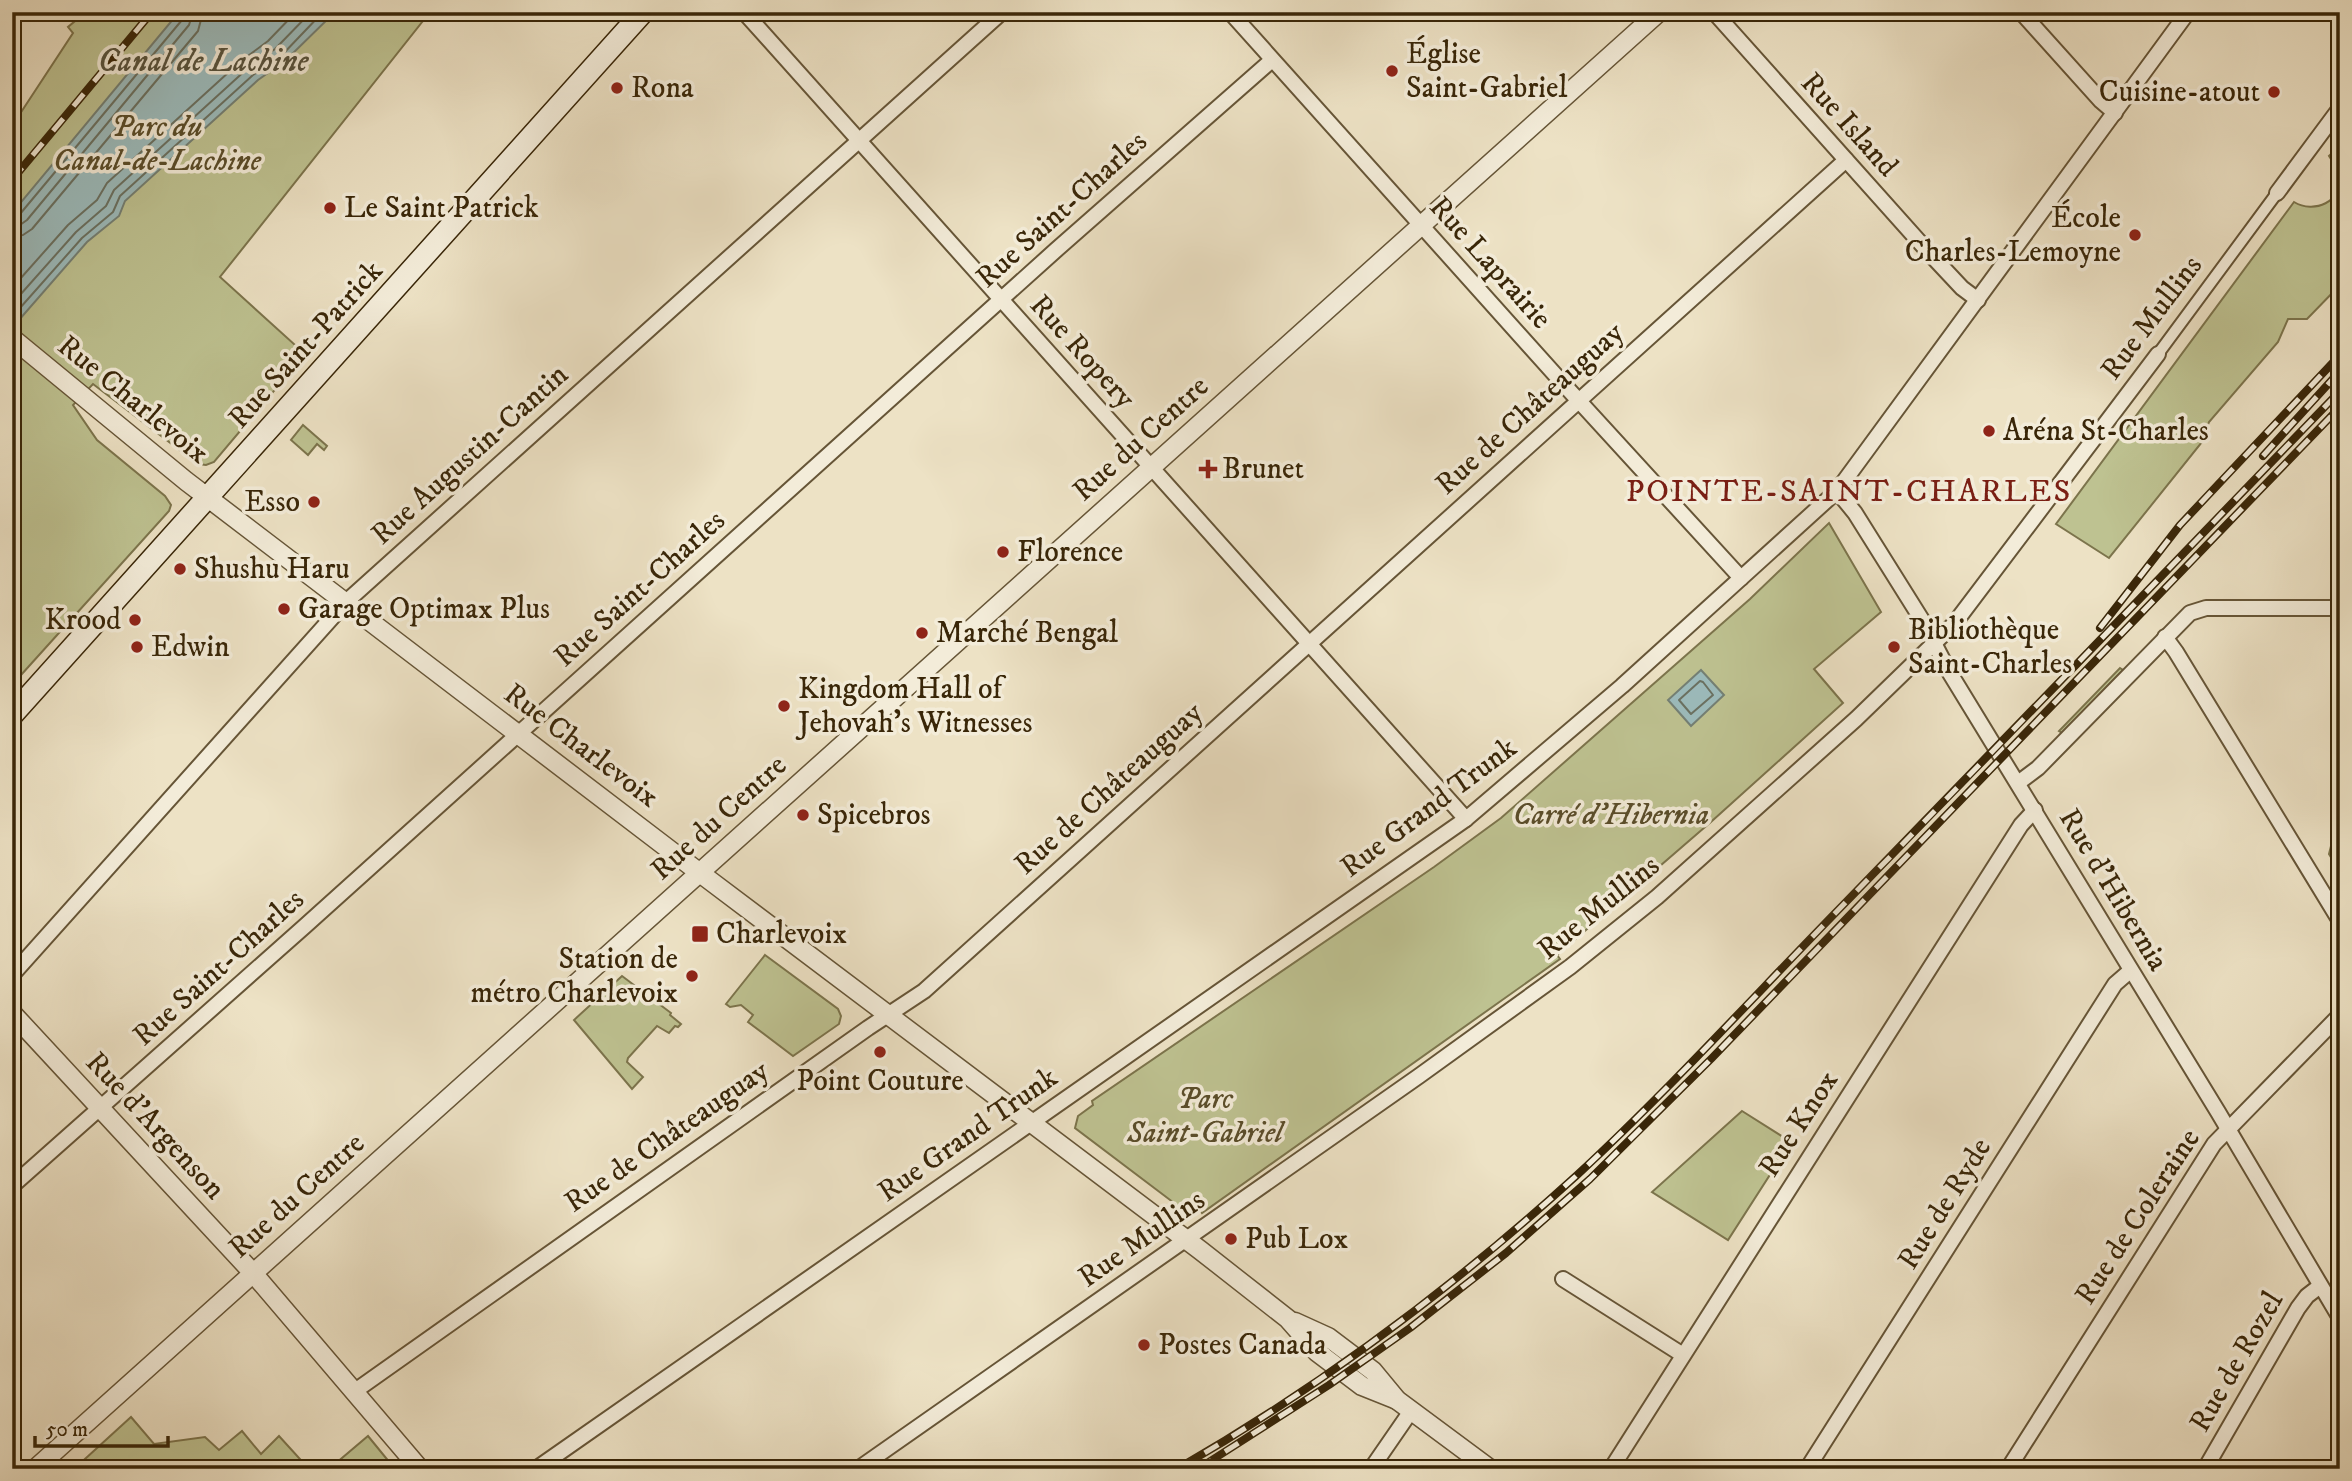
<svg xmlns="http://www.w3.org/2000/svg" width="2352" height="1481" viewBox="0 0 2352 1481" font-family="'IM FELL DW Pica',serif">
  <rect width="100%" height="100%" fill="#ede2c5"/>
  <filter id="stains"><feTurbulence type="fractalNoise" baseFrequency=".00286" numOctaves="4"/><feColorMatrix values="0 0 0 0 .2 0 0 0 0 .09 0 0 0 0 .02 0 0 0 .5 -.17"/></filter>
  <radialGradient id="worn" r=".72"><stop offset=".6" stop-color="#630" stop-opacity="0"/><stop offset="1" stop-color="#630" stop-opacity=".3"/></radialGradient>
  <!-- green -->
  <g fill="#bec291" stroke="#7c744c" stroke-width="2">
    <path d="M86,12H430L220,277L305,354L214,462L206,465L198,464L93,384L73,405L97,440L165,496L171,505L169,511L21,675L12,667V126L73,33L68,27Z"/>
    <path d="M2331,154L2340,161V285L2307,319H2288L2278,342L2209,422L2202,442L2109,558L2056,524L2294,202C2314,214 2343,202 2339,176C2338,168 2333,162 2329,156Z"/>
    <path d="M303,425L327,446L324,450L317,444L308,455L291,440Z"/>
    <path d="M1829,523L1881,612L1814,669L1843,703L1712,821L1557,955L1560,959L1202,1213L1199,1209L1190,1213L1182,1209L1075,1128L1078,1116L1093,1105L1092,1101L1434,867L1501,818L1750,599Z"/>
    <path d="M2120,668L2123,670L2062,733L2059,731Z"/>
    <path d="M2340,810V872L2329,854Z"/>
    <path d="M765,955L838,1009L841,1016L839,1024L793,1056L748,1022L753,1015L741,1005L730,1007L726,1004Z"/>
    <path d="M622,976L671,1013L670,1015L681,1024L678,1027L675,1026L669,1033L657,1026L628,1058L627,1062L643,1077L632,1089L574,1020Z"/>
    <path d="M1742,1111L1791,1142L1728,1240L1652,1192Z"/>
    <path d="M131,1417L154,1444L205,1437L219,1450L242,1431L261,1454L279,1436L309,1469H74Z"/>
    <path d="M368,1436L395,1469H329Z"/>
  </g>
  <!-- water -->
  <g fill="#9cbcbd" stroke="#748075" stroke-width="2">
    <path d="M179,12H335L285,61L258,80L125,201L119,216L87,242L12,328V213Z"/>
    <path d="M1701,670L1724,695L1691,726L1668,700Z"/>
  </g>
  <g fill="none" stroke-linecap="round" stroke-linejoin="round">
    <!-- shore -->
    <g stroke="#6a7162" stroke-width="2">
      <path d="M12,217L20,214L182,20L184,12"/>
      <path d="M12,225H20L27,220L189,25L193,12"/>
      <path d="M12,236L23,235L32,229L198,31L203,12"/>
      <path d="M12,288L68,225L97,200L107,183L241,61L268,41L296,12"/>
      <path d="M12,304L76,232L106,206L114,190L248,68L275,49L311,12"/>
      <path d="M12,317L82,238L113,212L120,196L253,75L281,56L323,12"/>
      <path d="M1700,681L1703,682L1713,695L1691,714L1679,700Z"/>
    </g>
    <!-- pedestrian casing -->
    <g stroke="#665537" stroke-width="14">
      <path id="pedestrian" d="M2158,354L2277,193"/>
    </g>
    <!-- minor casing -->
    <g stroke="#665537" stroke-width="18">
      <g id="minor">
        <path d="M744,12L1466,819"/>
        <path d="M1230,12L1568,389L1741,578"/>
        <path d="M1714,12L1932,256L1962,288L1978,300"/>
        <path d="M2021,12L2101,101L2115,113"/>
        <path d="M2277,193L2340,108"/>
        <path d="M1837,491L1855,513L1922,620L1948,670L2218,1112L2340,1318"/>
        <path d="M2165,637L2176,652L2340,921"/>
        <path d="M2018,783L2038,768L2190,613L2206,608H2340"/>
        <path d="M12,975L346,602L1002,12"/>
        <path d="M12,1186L305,926L1056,250L1272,60"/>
        <path d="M1563,1279L1683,1355"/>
        <path d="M355,1391L868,1028L924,991L1846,160"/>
        <path d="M536,1469L1466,819L1622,686L1837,491L2188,12"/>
        <path d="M858,1469L1419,1076L1570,967L1657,897L1856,719L1954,624L2158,354"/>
        <path d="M1371,1469L1411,1411"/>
        <path d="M1611,1469L2021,825L2035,810"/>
        <path d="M1807,1469L2115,984L2130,971"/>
        <path d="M2008,1469L2214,1144L2340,1015"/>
        <path d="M2205,1469L2298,1308L2307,1296L2320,1286"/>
      </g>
    </g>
    <!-- tertiary casing -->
    <g stroke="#665537" stroke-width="21">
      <g id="tertiary">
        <path d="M12,338L186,481L700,873L1200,1250L1288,1319L1317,1352L1362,1386L1397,1400"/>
        <path d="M12,1013L253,1273L420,1469"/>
        <path d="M1295,1322L1328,1337L1373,1371L1397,1400L1490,1469"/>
        <path d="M35,1469L1659,12"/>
      </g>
    </g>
    <!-- secondary casing -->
    <g stroke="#392608" stroke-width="24">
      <path id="secondary" d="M12,715L643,12"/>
    </g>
    <!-- pedestrian -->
    <use href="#pedestrian" stroke="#f3ecd9" stroke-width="10"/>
    <!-- minor -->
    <use href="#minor" stroke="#f3ecd9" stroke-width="14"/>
    <!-- tertiary -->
    <use href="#tertiary" stroke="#f3ecd9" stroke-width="18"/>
    <!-- secondary -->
    <use href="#secondary" stroke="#f3ecd9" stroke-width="21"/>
    <!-- rail casing -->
    <g stroke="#392608" stroke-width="8">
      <g id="rail">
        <path d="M12,180L152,12"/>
        <path d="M2263,456L2340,371"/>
        <path d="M2100,628L2180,525L2340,355"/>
        <path d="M1177,1469C1320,1387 1454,1287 1576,1176C1670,1089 1756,994 1845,903C2011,733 2175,562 2340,391"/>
        <path d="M1198,1469L1329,1385L1410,1328L1506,1253L1590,1179L1712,1058L2340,407"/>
      </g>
    </g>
    <!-- rail -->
    <use href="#rail" stroke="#f3ecd9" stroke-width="5" stroke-dasharray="16" stroke-linecap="butt"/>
  </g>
  <!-- markers -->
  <g fill="#8f2418" stroke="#f3ecd9" stroke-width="2.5">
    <circle cx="1392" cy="71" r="7"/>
    <circle cx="617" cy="88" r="7"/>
    <circle cx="2274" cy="92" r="7"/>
    <circle cx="330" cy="208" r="7"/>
    <circle cx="2135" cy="235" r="7"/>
    <circle cx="1989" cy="431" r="7"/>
    <path d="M1204.5 458.5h7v7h7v7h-7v7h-7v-7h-7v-7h7z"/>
    <circle cx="314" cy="502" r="7"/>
    <circle cx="1003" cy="552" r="7"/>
    <circle cx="180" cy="569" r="7"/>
    <circle cx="284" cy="609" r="7"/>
    <circle cx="135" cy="620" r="7"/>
    <circle cx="922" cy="633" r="7"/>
    <circle cx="137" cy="647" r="7"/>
    <circle cx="1894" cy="647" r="7"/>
    <circle cx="784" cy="706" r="7"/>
    <circle cx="803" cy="815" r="7"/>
    <rect x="691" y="925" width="18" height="18" rx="3.5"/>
    <circle cx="692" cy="976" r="7"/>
    <circle cx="880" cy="1052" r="7"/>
    <circle cx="1231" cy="1239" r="7"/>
    <circle cx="1144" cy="1345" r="7"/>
  </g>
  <g text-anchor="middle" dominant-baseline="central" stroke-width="7" stroke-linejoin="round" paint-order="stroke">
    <!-- poi labels -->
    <g font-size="30" fill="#392608" stroke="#f3ecd9" text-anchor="start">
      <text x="1406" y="54">Église<tspan x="1406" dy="34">Saint-Gabriel</tspan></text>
      <text x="631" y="88">Rona</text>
      <text x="2260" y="92" text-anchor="end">Cuisine-atout</text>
      <text x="344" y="208">Le Saint Patrick</text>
      <text x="2121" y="218" text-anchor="end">École<tspan x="2121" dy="34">Charles-Lemoyne</tspan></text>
      <text x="2003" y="431">Aréna St-Charles</text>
      <text x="1222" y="469">Brunet</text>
      <text x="300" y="502" text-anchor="end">Esso</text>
      <text x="1017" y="552">Florence</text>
      <text x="194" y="569">Shushu Haru</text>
      <text x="298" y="609">Garage Optimax Plus</text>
      <text x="121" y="620" text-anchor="end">Krood</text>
      <text x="1908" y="630">Bibliothèque<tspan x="1908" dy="34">Saint-Charles</tspan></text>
      <text x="936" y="633">Marché Bengal</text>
      <text x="151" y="647">Edwin</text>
      <text x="798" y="689">Kingdom Hall of<tspan x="798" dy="34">Jehovah's Witnesses</tspan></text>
      <text x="817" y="815">Spicebros</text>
      <text x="716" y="934">Charlevoix</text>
      <text x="678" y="959" text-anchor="end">Station de<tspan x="678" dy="34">métro Charlevoix</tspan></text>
      <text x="880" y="1081" text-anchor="middle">Point Couture</text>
      <text x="1245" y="1239">Pub Lox</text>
      <text x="1158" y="1345">Postes Canada</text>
    </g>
    <!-- street labels -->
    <g font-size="30" fill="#392608" stroke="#f3ecd9">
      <text transform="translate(1849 125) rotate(48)">Rue Island</text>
      <text transform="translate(1062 210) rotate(-42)">Rue Saint-Charles</text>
      <text transform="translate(1490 263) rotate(48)">Rue Laprairie</text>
      <text transform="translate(2152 318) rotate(-53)">Rue Mullins</text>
      <text transform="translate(306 345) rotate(-48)">Rue Saint-Patrick</text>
      <text transform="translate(1082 352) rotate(48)">Rue Ropery</text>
      <text transform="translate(133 400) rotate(39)">Rue Charlevoix</text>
      <text transform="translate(1530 409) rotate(-42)">Rue de Châteauguay</text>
      <text transform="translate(1141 439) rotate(-42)">Rue du Centre</text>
      <text transform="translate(470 455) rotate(-42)">Rue Augustin-Cantin</text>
      <text transform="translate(640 589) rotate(-42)">Rue Saint-Charles</text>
      <text transform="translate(581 746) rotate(37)">Rue Charlevoix</text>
      <text transform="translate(1109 789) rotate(-42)">Rue de Châteauguay</text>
      <text transform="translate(1429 808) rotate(-37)">Rue Grand Trunk</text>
      <text transform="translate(719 818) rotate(-42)">Rue du Centre</text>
      <text transform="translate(2113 890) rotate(59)">Rue d'Hibernia</text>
      <text transform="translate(1599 908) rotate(-39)">Rue Mullins</text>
      <text transform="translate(219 968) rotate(-42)">Rue Saint-Charles</text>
      <text transform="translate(1799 1124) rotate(-57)">Rue Knox</text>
      <text transform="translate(155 1126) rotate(47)">Rue d'Argenson</text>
      <text transform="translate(968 1135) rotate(-35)">Rue Grand Trunk</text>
      <text transform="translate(667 1137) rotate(-35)">Rue de Châteauguay</text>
      <text transform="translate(297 1196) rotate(-42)">Rue du Centre</text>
      <text transform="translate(1945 1204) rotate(-58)">Rue de Ryde</text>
      <text transform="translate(2138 1217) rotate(-57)">Rue de Coleraine</text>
      <text transform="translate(1142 1239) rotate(-35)">Rue Mullins</text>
      <text transform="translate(2237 1362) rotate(-60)">Rue de Rozel</text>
    </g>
    <!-- park labels -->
    <g font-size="30" font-style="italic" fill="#5a4d2a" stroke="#f3ecd9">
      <text x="157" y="127">Parc du<tspan x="157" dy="34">Canal-de-Lachine</tspan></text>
      <text x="1611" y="815">Carré d'Hibernia</text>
      <text x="1205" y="1099">Parc<tspan x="1205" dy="34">Saint-Gabriel</tspan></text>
    </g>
    <!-- water labels -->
    <g font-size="32" font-style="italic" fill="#57533e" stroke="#f3ecd9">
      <text x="203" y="62">Canal de Lachine</text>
    </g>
    <!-- neighbourhood labels -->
    <g font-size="32" letter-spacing="2" fill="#7a1f14" stroke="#f3ecd9">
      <text x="1849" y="492">POINTE-SAINT-CHARLES</text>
    </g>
  </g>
  <!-- margin -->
  <rect width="2352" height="1481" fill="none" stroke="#ede2c5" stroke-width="42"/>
  <rect x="14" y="14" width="2324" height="1453" fill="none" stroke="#392608" stroke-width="3.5"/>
  <rect x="21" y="21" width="2310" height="1439" fill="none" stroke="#392608" stroke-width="2"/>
  <!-- scale -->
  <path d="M35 1436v10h133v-10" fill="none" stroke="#392608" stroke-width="3.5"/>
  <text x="46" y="1436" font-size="21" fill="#392608" stroke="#f3ecd9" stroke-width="5" paint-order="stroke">50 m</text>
  <rect width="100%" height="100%" filter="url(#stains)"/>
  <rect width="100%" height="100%" fill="url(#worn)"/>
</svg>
